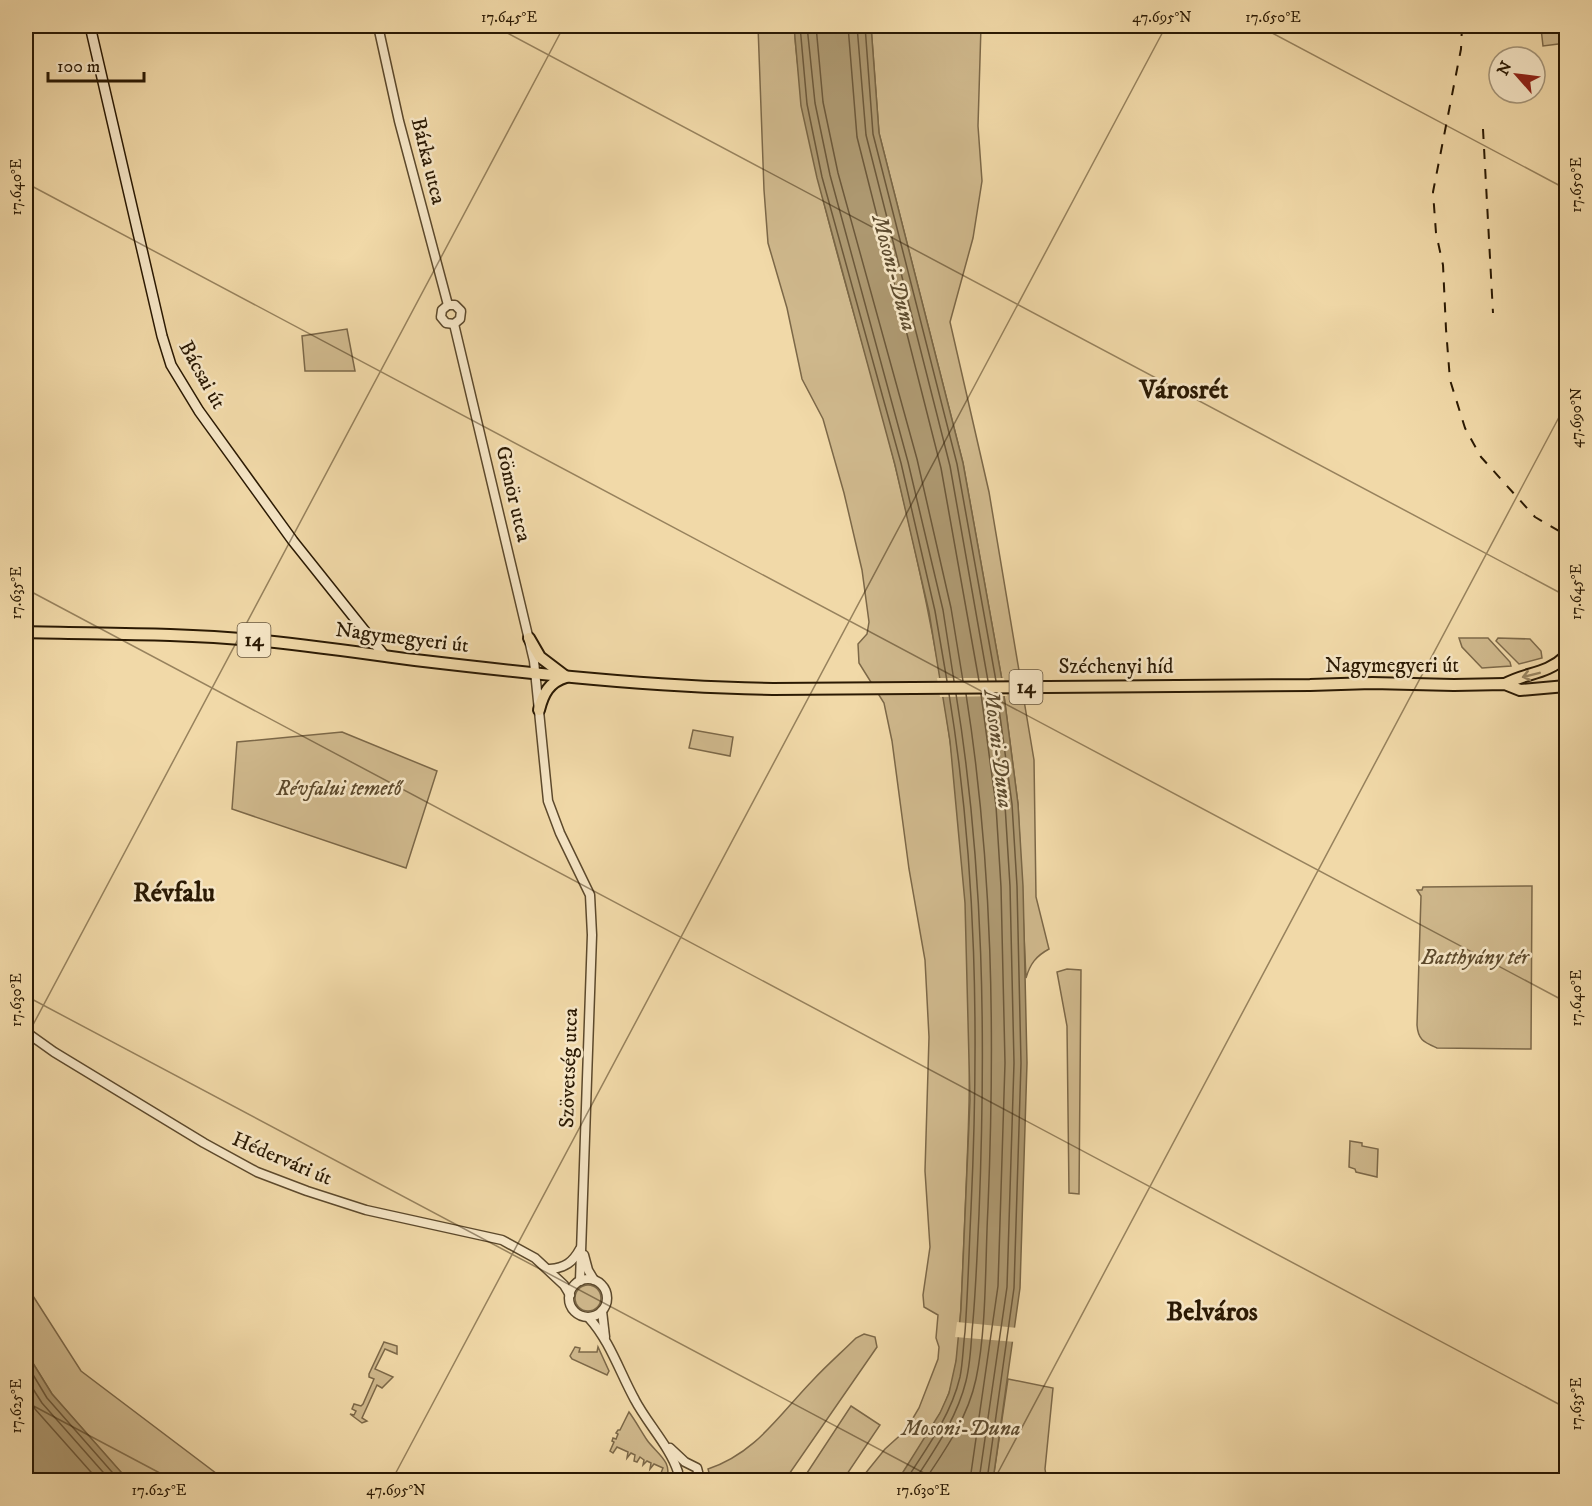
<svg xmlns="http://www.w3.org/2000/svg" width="1592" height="1506" viewBox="0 0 1592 1506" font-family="'IM FELL DW Pica',serif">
  <rect width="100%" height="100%" fill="#f1d9a8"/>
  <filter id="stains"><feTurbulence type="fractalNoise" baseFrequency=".00333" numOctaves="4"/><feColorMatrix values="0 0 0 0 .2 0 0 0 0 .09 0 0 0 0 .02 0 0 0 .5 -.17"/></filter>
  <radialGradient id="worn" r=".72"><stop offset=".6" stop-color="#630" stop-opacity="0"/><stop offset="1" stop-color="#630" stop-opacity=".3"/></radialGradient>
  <!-- green -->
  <g fill="#cfb88c" stroke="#7c6848" stroke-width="1.5">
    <path d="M758,26H794C805,178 861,322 896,469C918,559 938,649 950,741C970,881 973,1025 967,1166C965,1206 964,1246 962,1286C960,1320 960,1357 950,1390C939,1423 917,1452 898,1480H860L885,1449L906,1430L919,1408L938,1359L939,1347L936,1338L938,1315L924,1307L923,1295L930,1247L925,1171L929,1037L925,960L909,869L892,741L884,703L859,663L858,644L867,634L869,622L862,570L844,493L823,419L802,379L787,308L768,243L764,190Z"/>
    <path d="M871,26H981L978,126L982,181L973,238L950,322L989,492L1034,760L1036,897L1049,949C1036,956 1030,964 1026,978L1018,804L1002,680L963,463L879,133Z"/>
    <path d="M1551,26H1566V43L1543,46L1541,28Z"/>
    <path d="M347,329L355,371H305L302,336Z"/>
    <path d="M1459,638H1488L1510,662L1511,666L1482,668L1462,647Z"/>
    <path d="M1498,638L1530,639L1541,651L1542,658L1519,664L1496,641Z"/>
    <path d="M693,730L733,737L730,756L689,748Z"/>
    <path d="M342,732L437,771L406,868L232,809L237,742Z"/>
    <path d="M1532,886L1531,1049L1437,1048C1424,1042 1418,1040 1417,1025L1421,896L1417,890H1422L1423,887Z"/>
    <path d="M1067,969L1081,970L1079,1194L1069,1193L1067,1026L1057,972Z"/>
    <path d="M1350,1141L1362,1143V1146L1378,1149L1377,1177L1356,1172L1355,1169L1349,1167Z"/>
    <path d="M26,1285L81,1371L225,1480H128L125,1477L52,1394L26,1352Z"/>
    <circle cx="588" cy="1298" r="13"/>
    <path d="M864,1334L875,1337L877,1347L785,1480H711L708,1469C756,1453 779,1415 813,1380C827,1365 842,1352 856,1338Z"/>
    <path d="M384,1342L397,1346V1354L385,1349L375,1369L393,1377L382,1388L377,1385L362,1418L367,1421L362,1423L350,1414L354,1415L356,1411L352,1409L354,1404L361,1406L363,1404L374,1379L369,1377V1374Z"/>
    <path d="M575,1347L580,1348L579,1352H597L598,1347L609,1371L607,1375L572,1359L570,1356Z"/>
    <path d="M1008,1379L1053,1388L1045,1469L1046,1475L1050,1480H993Z"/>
    <path d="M851,1406L880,1425L843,1480H812L805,1476Z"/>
    <path d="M629,1412C635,1420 641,1431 647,1440C656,1453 674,1462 666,1480H663L665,1476L661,1473L663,1468L654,1464L650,1469L651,1463L647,1461L643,1465L644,1460L640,1457L637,1462L634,1461L635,1455L631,1453L627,1458L628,1452L617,1447L613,1453L610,1451L614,1442L612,1441L613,1438L616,1439L618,1434L616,1433L618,1430H620Z"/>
  </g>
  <!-- water -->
  <g fill="#ad9870" stroke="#796544" stroke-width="1.5">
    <path d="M794,26H871L879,133L963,463L1002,680L1018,804L1023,886L1027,1063L1020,1288L993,1480H898L940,1413L949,1393L956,1361L961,1309L970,1100L965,903L950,741L929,612L895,465L817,178L801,106Z"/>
    <path d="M26,1352L52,1394L128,1480H38L26,1464Z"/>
  </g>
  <!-- pier -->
  <g fill="#f1d9a8">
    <path d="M937,678H1004L1007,696L940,697Z"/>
    <path d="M957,1322L1018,1328L1016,1342L955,1337Z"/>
  </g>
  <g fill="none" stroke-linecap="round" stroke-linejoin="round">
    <!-- shore -->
    <g stroke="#6c583a" stroke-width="1.5">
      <path d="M800,26L807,104L822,177L901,463L935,611L947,681"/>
      <path d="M807,26L815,103L830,175L908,462L943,610L954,681"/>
      <path d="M816,26L823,102L838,173L917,459L951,608L963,681"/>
      <path d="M848,26L857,137L941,468L979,681"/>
      <path d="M857,26L866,135L950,466L988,681"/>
      <path d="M865,26L873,134L957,464L996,681"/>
      <path d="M26,1363L47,1398L119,1480"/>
      <path d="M26,1378L42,1403L110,1480"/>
      <path d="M26,1394L35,1409L98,1480"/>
      <path d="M906,1480C927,1448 951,1415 960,1377C963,1362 963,1347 965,1332C968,1291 969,1250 971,1209C979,1038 977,865 949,694"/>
      <path d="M915,1480C935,1449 957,1418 966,1381C970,1365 971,1348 972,1331C976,1292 977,1253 979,1214C986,1040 984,866 956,694"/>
      <path d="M925,1480C946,1449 968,1417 976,1379C987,1327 985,1261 988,1207C995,1036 993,864 966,694"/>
      <path d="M970,1480L998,1286L1005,1063L1001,887L996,806L981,694"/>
      <path d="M979,1480L1007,1287L1014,1063L1010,886L1005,805L990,694"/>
      <path d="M987,1480L1014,1288L1021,1063L1017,886L1012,804L997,694"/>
    </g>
    <!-- tertiary casing -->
    <g stroke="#5c492c" stroke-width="11">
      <g id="tertiary">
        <path d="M378,26L399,121L448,305"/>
        <path d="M448,305L442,310L441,317L446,323L454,324"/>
        <path d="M448,305H455L461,311L460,319L454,324"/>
        <path d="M454,324L534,661L548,801L560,833L590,895L592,935L580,1281"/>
        <path d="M26,1032L54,1052L204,1143L257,1172L307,1191L366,1210L502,1240L535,1258L564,1285L570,1295"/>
        <path d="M584,1255L588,1270L594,1280"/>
        <path d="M550,1269C565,1268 573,1262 580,1249"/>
        <circle cx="588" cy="1298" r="19"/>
        <path d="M602,1311L605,1337"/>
        <path d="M589,1318C610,1341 620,1373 635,1400C647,1423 670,1447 678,1472"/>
        <path d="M670,1448L685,1462L697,1468L700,1480"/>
      </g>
    </g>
    <!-- secondary casing -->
    <g stroke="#2a1903" stroke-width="12">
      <path id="secondary" d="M90,26L162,336L171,365L199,411L293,541L384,655"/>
    </g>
    <!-- primary casing -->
    <g stroke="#2a1903" stroke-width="14">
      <g id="primary">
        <path d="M26,632C101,634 177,633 253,640C307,645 361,653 415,660C534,674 654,687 773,689L1310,685L1372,683L1454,685L1505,684L1520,690L1566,686"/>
        <path d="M529,638L540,657L565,676"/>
        <path d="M1505,684C1527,672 1546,675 1566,656"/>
        <path d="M539,710C543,694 549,682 566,677"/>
      </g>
    </g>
    <!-- tertiary -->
    <use href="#tertiary" stroke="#f6e6c6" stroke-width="8"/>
    <!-- secondary -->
    <use href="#secondary" stroke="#f6e6c6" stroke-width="9"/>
    <!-- primary -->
    <use href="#primary" stroke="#f1d9a8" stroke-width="10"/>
    <!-- rail -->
    <g stroke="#2a1903" stroke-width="2" stroke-dasharray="10 10" stroke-linecap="butt">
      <path d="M1462,26L1461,49L1433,192L1436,233L1443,265L1446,329L1450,380L1465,428L1481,457L1535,517L1566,535"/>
      <path d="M1483,129L1493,313"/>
    </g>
  </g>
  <!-- one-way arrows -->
  <defs><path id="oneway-shaft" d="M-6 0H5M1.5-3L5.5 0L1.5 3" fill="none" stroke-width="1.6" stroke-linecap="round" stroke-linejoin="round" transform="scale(1.5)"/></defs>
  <use stroke="#97835e" href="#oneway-shaft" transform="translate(1531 675) rotate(166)"/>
  <!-- ticks -->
  <path fill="none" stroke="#2a1903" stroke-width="1.5" stroke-opacity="0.45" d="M494,26L1566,596M1259,26L1566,189M26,183L1566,1002M26,589L1566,1408M26,996L937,1480M26,1038L564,26M26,1402L173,1480M392,1480L1166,26M994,1480L1566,404"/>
  <g text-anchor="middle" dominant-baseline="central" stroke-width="5" stroke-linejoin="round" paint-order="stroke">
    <!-- shield labels -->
    <g fill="#f6e6c6" stroke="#67563e" stroke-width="1.5">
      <rect x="237.5" y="623" width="33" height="34" rx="4.5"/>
      <rect x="1009.5" y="670" width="33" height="34" rx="4.5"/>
    </g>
    <g font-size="20" font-weight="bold" fill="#2a1903">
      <text x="254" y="640">14</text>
      <text x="1026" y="687">14</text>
    </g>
    <!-- street labels -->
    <g font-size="21" fill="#2a1903" stroke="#f6e6c6">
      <text transform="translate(428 161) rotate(76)">Bárka utca</text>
      <text transform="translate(202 375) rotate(61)">Bácsai út</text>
      <text transform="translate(513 494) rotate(77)">Gömör utca</text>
      <text transform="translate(402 638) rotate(7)">Nagymegyeri út</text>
      <text x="1392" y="666">Nagymegyeri út</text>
      <text x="1116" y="667">Széchenyi híd</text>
      <text transform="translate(569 1068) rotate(-88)">Szövetség utca</text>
      <text transform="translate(282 1159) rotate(23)">Hédervári út</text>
    </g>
    <!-- park labels -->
    <g font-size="21" font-style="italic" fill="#5c492c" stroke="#f6e6c6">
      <text x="339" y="789">Révfalui temető</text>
      <text x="1475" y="958">Batthyány tér</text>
    </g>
    <!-- water labels -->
    <g font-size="22" font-style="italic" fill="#5e4c2f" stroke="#f6e6c6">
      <text transform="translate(894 273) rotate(75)">Mosoni-Duna</text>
      <text transform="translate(998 749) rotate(83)">Mosoni-Duna</text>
      <text x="961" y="1428">Mosoni-Duna</text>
    </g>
    <!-- district labels -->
    <g font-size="27" font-weight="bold" fill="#2a1903" stroke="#f6e6c6">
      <text x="1184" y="390">Városrét</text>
      <text x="174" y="893">Révfalu</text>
      <text x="1212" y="1312">Belváros</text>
    </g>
  </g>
  <!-- margin -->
  <rect width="1592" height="1506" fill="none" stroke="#f1d9a8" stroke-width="66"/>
  <!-- north arrow -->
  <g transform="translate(1517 75) rotate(298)"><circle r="28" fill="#f6e6c6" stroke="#a49478" stroke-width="1.5"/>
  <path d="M0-4.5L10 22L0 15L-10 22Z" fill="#8f2418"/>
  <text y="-9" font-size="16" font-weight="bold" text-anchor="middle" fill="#2a1903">N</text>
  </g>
  <!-- scale -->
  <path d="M48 72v9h96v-9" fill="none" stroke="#2a1903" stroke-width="3"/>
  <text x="57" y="72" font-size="18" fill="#2a1903" stroke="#f6e6c6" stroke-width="4.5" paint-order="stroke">100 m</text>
  <rect x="33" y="33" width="1526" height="1440" fill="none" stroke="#2a1903" stroke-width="2"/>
  <g font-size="15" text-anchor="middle" fill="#2a1903">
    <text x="509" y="22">17.645°E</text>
    <text x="1162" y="22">47.695°N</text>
    <text x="1273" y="22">17.650°E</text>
    <text transform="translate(1576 185) rotate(-90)" y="5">17.650°E</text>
    <text transform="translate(16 187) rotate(-90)" y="5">17.640°E</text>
    <text transform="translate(1576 418) rotate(-90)" y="5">47.690°N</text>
    <text transform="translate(1576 592) rotate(-90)" y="5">17.645°E</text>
    <text transform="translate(16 593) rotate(-90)" y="5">17.635°E</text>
    <text transform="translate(1576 998) rotate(-90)" y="5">17.640°E</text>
    <text transform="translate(16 1000) rotate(-90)" y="5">17.630°E</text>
    <text transform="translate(1576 1404) rotate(-90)" y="5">17.635°E</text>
    <text transform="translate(16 1406) rotate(-90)" y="5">17.625°E</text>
    <text x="159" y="1495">17.625°E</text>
    <text x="396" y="1495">47.695°N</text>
    <text x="923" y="1495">17.630°E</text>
  </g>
  <rect width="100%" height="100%" filter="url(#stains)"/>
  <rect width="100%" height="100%" fill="url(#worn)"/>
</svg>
